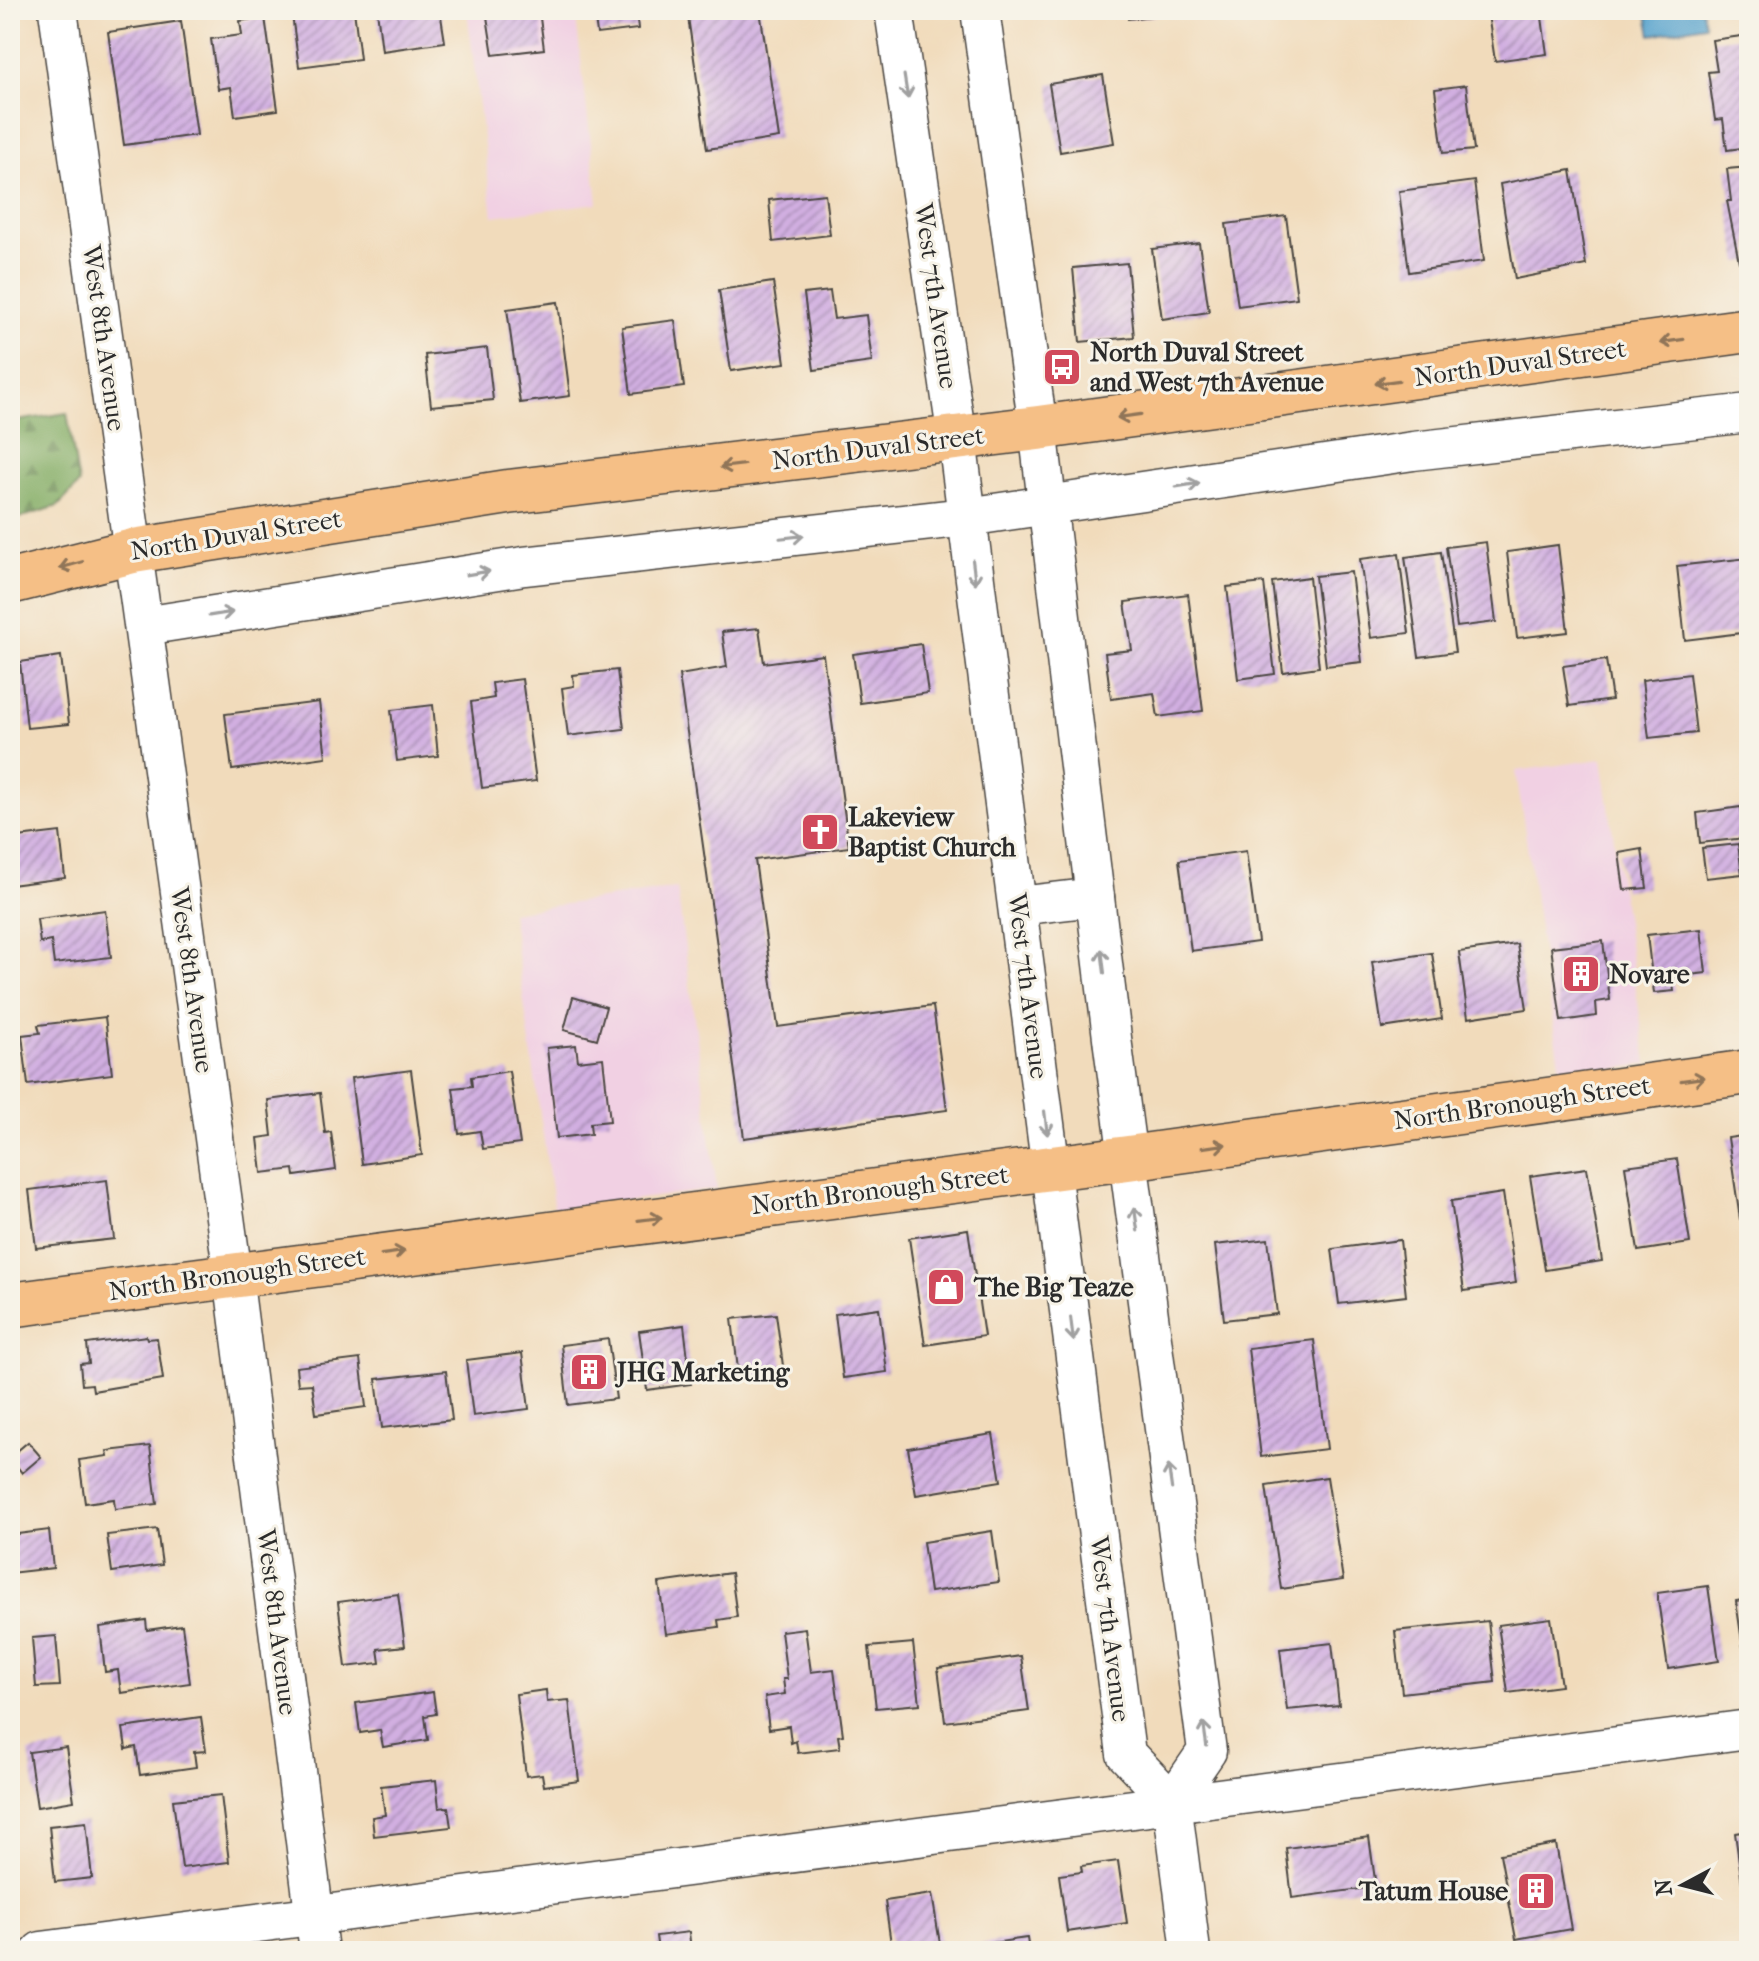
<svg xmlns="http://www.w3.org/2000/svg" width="1759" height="1961" viewBox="0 0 1759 1961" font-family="'IM FELL French Canon',serif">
  <defs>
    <pattern id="forest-firs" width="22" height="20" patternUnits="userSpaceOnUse" patternTransform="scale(2)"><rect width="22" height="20" fill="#82ac63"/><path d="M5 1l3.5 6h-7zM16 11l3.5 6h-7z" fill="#6b8c52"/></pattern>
    <pattern id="building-hatch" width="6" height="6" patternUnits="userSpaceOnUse" patternTransform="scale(2)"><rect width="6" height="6" fill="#d1afe1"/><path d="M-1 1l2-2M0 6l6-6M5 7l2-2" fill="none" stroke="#aa8fb7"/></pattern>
  </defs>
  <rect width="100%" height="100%" fill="#f7f3e8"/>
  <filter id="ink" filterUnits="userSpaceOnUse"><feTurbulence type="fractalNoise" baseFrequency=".0125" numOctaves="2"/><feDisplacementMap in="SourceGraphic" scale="16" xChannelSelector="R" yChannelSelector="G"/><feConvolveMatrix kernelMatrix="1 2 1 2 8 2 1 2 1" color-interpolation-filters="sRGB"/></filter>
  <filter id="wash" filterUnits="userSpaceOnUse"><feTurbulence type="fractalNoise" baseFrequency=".006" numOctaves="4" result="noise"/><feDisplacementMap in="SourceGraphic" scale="32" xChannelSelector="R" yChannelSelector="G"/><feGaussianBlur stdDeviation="1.8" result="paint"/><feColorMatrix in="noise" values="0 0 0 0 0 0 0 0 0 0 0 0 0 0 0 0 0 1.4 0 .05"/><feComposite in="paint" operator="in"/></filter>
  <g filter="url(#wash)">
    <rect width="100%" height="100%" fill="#f1dbbb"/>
    <!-- built -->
    <g fill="#f1d0e3">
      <path d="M467,10H575L598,203L493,216Z"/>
      <path d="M1602,759L1647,1064L1561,1077L1516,771Z"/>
      <path d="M677,888L717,1189L554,1210L511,912Z"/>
    </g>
    <!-- forest -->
    <path fill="url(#forest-firs)" stroke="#566c47" stroke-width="2" d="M67,413L79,484L58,506L10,521V422Z"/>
    <!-- water -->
    <path fill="#54a2cd" stroke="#40667c" stroke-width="2" d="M1646,10H1702L1705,25L1651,35Z"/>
    <g id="blocks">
      <!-- building -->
      <g fill="url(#building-hatch)">
        <path d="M309,10H354L360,59L299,67L292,15Z"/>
        <path d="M377,10H440L445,42L382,51Z"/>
        <path d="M486,10H539L544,49L493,55Z"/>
        <path d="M594,10H636L638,29L597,34Z"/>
        <path d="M687,10H760L779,138L707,149Z"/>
        <path d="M1127,10H1177V13L1128,19Z"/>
        <path d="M1517,10H1541L1547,54L1495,61L1488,14Z"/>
        <path d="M265,17L278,110L235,116L231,87L218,89L211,39L242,35L240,21Z"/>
        <path d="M181,21L197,135L124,145L108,32Z"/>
        <path d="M1749,35V147L1727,150L1723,119L1715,120L1708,72L1717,71L1712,40Z"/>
        <path d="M1103,75L1114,143L1060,152L1049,84Z"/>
        <path d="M1466,85L1474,150L1443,153L1435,89Z"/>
        <path d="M1749,167V261L1739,262L1727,201H1731L1727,169Z"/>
        <path d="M1571,170L1586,265L1515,279L1500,184Z"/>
        <path d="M1474,181L1484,261L1409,272L1399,191Z"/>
        <path d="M825,194L830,235L773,242L769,200Z"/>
        <path d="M1286,216L1297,298L1238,306L1226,224Z"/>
        <path d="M1199,243L1209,312L1162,319L1152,249Z"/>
        <path d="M1127,263L1134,337L1080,342L1073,268Z"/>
        <path d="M773,282L785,363L731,371L719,290Z"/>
        <path d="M830,291L834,319L866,315L872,362L814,370L804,294Z"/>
        <path d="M558,302L570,396L520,403L507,309Z"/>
        <path d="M675,320L684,387L631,394L622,327Z"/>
        <path d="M487,348L493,400L431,406L425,355Z"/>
        <path d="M1486,542L1496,622L1457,627L1446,547Z"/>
        <path d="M1558,545L1568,632L1517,638L1507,552Z"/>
        <path d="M1441,552L1455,652L1419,657L1405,557Z"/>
        <path d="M1399,554L1409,633L1371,638L1360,559Z"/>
        <path d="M1748,558L1749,632L1685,640L1677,566Z"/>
        <path d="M1351,572L1362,662L1326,666L1315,576Z"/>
        <path d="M1309,577L1319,667L1283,672L1272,582Z"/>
        <path d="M1264,583L1275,674L1238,679L1227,587Z"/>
        <path d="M1188,594L1203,711L1158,717L1154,693L1111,699L1105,653L1132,650L1125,602Z"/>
        <path d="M759,628L764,663L823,655L849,847L755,860L778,1027L933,1006L947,1110L744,1138L679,675L727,667L722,632Z"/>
        <path d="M921,644L928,693L860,703L853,654Z"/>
        <path d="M61,656L69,724L27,728L20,662Z"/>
        <path d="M1606,660L1612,700L1569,706L1563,666Z"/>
        <path d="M617,670L624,729L568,736L562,688L574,686L573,675Z"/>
        <path d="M1689,674L1696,733L1649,738L1642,680Z"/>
        <path d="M522,679L536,781L482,788L471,702L494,698L492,683Z"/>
        <path d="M319,702L326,757L232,770L225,714Z"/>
        <path d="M433,705L438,756L397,761L391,710Z"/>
        <path d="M1741,807L1745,838L1700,843L1697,813Z"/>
        <path d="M60,832L65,878L10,885V838Z"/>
        <path d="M1738,844L1742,874L1706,878L1702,848Z"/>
        <path d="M1642,849L1647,888L1624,890L1619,853Z"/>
        <path d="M1246,851L1258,942L1191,951L1179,860Z"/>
        <path d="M105,910L111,957L54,964L51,941L40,943L37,919Z"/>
        <path d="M1701,929L1706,973L1672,977L1674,991L1654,993L1647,935Z"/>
        <path d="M1603,941L1610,1000L1596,1002L1597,1016L1561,1021L1551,947Z"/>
        <path d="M1517,944L1527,1009L1468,1018L1459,952Z"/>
        <path d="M1432,953L1442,1019L1382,1028L1372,962Z"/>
        <path d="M573,997L606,1007L597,1039L564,1030Z"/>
        <path d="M105,1017L112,1074L28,1085L22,1035L40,1033L38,1025Z"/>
        <path d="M576,1045L578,1061L603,1058L610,1121L590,1123L591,1134L557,1138L547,1048Z"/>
        <path d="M411,1070L422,1155L362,1164L351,1078Z"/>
        <path d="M509,1071L520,1144L483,1149L480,1131L459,1134L453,1088L472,1086L471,1077Z"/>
        <path d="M320,1093L325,1133L331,1132L336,1170L295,1176L294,1169L262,1173L258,1138L272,1136L268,1100Z"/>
        <path d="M1749,1135V1218L1740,1219L1728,1138Z"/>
        <path d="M1677,1159L1690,1243L1638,1251L1625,1166Z"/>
        <path d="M1587,1168L1602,1261L1545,1270L1530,1176Z"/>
        <path d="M107,1180L114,1239L36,1248L29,1190Z"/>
        <path d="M1503,1193L1516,1283L1464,1291L1451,1201Z"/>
        <path d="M968,1229L984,1336L925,1345L909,1238Z"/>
        <path d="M1268,1239L1277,1314L1224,1320L1215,1245Z"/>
        <path d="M1400,1240L1406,1296L1339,1304L1332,1249Z"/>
        <path d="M879,1308L887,1372L843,1378L835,1314Z"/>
        <path d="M776,1314L784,1373L739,1378L732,1319Z"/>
        <path d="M684,1325L691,1384L647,1390L639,1331Z"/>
        <path d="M146,1336L147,1339L157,1338L163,1379L93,1391L92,1384L82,1385L80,1364L89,1363L87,1344Z"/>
        <path d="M608,1339L616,1399L568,1405L561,1345Z"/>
        <path d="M1314,1340L1327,1449L1261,1457L1248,1348Z"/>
        <path d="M522,1353L529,1409L473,1416L466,1360Z"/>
        <path d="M360,1359L366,1407L316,1414L312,1384L298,1385L296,1367Z"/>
        <path d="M446,1371L452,1420L382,1428L376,1379Z"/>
        <path d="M993,1434L1001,1481L916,1495L908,1448Z"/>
        <path d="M28,1442L41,1457L22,1473L10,1457Z"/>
        <path d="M150,1446L157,1504L115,1509L114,1499L85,1503L79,1460L108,1456L107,1451Z"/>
        <path d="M1327,1477L1343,1580L1281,1589L1266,1486Z"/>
        <path d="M157,1529L162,1565L112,1572L107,1535Z"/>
        <path d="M49,1530L53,1568L10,1573V1535Z"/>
        <path d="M992,1531L999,1582L930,1592L923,1542Z"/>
        <path d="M731,1573L737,1617L718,1620L719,1627L666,1634L659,1583Z"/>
        <path d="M1708,1586L1719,1661L1668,1669L1657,1593Z"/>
        <path d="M398,1594L405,1646L378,1649L380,1663L346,1667L338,1602Z"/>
        <path d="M1749,1599V1674L1747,1675L1736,1601Z"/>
        <path d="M1551,1618L1561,1686L1508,1693L1498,1625Z"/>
        <path d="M146,1620L147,1630L182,1625L190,1683L121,1693L118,1670L105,1672L100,1627Z"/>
        <path d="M1488,1621L1495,1682L1402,1693L1395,1631Z"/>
        <path d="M805,1628L811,1672L834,1669L843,1735L838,1736L840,1748L798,1753L796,1741L791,1743L789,1726L769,1729L765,1697L785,1694L783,1679H787L781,1631Z"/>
        <path d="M56,1636L60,1686L36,1687L32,1638Z"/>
        <path d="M913,1643L920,1704L876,1708L869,1647Z"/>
        <path d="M1332,1643L1339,1705L1287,1710L1280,1649Z"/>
        <path d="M1021,1656L1029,1711L945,1722L938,1668Z"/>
        <path d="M546,1690L547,1702L569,1700L579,1781L544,1786L542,1774L526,1776L516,1694Z"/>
        <path d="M433,1692L436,1714L425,1716L428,1740L383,1747L380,1730L360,1733L356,1703Z"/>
        <path d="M201,1717L206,1751L194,1752L196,1767L140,1775L136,1747L126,1749L123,1728Z"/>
        <path d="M66,1747L74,1801L37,1807L29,1752Z"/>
        <path d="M436,1780L439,1808L448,1807L451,1827L374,1836L372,1817L385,1815L381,1786Z"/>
        <path d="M221,1795L229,1862L182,1868L173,1800Z"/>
        <path d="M86,1822L92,1878L55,1882L49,1826Z"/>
        <path d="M1749,1831V1889L1743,1890L1735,1833Z"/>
        <path d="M1369,1837L1376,1887L1292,1898L1286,1848Z"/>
        <path d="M1556,1844L1571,1929L1516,1939L1500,1854Z"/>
        <path d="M1118,1861L1127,1923L1067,1932L1059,1875L1082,1872L1081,1866Z"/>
        <path d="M932,1894L941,1950L892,1951L885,1901Z"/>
        <path d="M689,1932L691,1951H658L656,1936Z"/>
        <path d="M1027,1938L1029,1951H979L978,1945Z"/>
      </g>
    </g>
  </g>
  <g filter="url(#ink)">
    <use href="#blocks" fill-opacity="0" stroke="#494541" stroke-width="2"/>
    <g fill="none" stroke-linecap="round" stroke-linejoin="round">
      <!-- minor casing -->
      <g stroke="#494541" stroke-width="41">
        <g id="minor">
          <path d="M58,10L233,1275L319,1951"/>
          <path d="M894,10L957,439L1126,1754L1172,1802L1191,1951"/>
          <path d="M980,10L1038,428L1113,1046L1207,1751L1172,1802"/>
          <path d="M144,626L524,566L967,517L1413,451L1749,413"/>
          <path d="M1018,906L1095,897"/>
          <path d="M41,1951L1749,1729"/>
        </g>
      </g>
      <!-- major casing -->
      <g stroke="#494541" stroke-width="47">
        <g id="major">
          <path d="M10,582L133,551L508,492L1038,428L1749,330"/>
          <path d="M10,1305L1128,1158L1749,1072"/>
        </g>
      </g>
      <!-- minor -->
      <use href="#minor" stroke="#fff" stroke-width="38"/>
      <!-- major -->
      <use href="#major" stroke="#f5bf86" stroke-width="44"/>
    </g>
    <!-- one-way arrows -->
    <defs><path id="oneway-shaft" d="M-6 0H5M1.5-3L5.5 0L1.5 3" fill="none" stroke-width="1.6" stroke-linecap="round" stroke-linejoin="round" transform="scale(2)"/></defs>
    <g stroke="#a0a0a0">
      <use href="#oneway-shaft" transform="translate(906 87) rotate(81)"/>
      <use href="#oneway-shaft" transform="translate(1188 485) rotate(-9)"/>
      <use href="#oneway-shaft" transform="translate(792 537) rotate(-6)"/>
      <use href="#oneway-shaft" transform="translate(974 572) rotate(83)"/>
      <use href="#oneway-shaft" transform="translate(478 573) rotate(-9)"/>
      <use href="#oneway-shaft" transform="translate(221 614) rotate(-9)"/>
      <use href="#oneway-shaft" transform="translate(1103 961) rotate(-97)"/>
      <use href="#oneway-shaft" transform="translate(1046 1123) rotate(83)"/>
      <use href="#oneway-shaft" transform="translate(1136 1219) rotate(-98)"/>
      <use href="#oneway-shaft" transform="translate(1072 1329) rotate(83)"/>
      <use href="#oneway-shaft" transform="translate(1170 1477) rotate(-98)"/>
      <use href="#oneway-shaft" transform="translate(1205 1734) rotate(-98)"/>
    </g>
    <g stroke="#907558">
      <use href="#oneway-shaft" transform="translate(1672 341) rotate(172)"/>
      <use href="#oneway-shaft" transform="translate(1387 382) rotate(172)"/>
      <use href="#oneway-shaft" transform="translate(1129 416) rotate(172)"/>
      <use href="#oneway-shaft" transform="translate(732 466) rotate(173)"/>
      <use href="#oneway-shaft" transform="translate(71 565) rotate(164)"/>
      <use href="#oneway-shaft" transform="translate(1693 1079) rotate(-8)"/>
      <use href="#oneway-shaft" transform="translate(1214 1146) rotate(-8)"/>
      <use href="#oneway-shaft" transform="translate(650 1219) rotate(-7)"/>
      <use href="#oneway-shaft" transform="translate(393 1253) rotate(-8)"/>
    </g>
  </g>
  <!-- icons -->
  <defs>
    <g id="bus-square" transform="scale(2)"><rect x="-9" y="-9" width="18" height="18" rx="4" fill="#d1495b" stroke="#f7f3e8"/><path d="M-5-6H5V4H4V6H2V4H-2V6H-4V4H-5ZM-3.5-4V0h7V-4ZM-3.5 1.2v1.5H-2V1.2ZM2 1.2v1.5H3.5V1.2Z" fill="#fff"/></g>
    <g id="church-square" transform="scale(2)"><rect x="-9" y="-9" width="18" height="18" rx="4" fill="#d1495b" stroke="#f7f3e8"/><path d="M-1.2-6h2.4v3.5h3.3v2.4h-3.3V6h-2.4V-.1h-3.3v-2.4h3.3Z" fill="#fff"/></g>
    <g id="building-square" transform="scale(2)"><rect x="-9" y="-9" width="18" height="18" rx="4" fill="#d1495b" stroke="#f7f3e8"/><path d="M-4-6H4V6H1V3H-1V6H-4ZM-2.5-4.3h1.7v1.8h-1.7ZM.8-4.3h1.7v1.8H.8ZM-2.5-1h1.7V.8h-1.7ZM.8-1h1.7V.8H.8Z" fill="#fff"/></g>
    <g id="shop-square" transform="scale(2)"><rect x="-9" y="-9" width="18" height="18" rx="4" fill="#d1495b" stroke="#f7f3e8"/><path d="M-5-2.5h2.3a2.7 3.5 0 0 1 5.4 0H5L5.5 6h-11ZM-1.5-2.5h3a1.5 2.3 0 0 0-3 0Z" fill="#fff"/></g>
  </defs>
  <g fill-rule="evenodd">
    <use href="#bus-square" x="1062" y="367"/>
    <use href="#church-square" x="820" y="832"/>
    <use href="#building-square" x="1581" y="974"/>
    <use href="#shop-square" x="946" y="1287"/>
    <use href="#building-square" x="589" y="1372"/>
    <use href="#building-square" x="1536" y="1891"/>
  </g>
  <g text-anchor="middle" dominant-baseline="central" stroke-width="6" stroke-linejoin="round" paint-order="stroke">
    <!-- street labels -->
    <g font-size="26" fill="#2b2b2b" stroke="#f7f3e8">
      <text transform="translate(936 296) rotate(82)">West 7th Avenue</text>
      <text transform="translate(104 338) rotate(82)">West 8th Avenue</text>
      <text transform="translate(1520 363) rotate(-8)">North Duval Street</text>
      <text transform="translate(878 448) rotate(-7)">North Duval Street</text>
      <text transform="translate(236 535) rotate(-9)">North Duval Street</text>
      <text transform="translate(192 980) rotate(82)">West 8th Avenue</text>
      <text transform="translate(1028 986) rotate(83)">West 7th Avenue</text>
      <text transform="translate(1522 1103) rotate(-8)">North Bronough Street</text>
      <text transform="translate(880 1190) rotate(-7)">North Bronough Street</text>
      <text transform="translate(237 1274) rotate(-8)">North Bronough Street</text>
      <text transform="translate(277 1622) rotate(83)">West 8th Avenue</text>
      <text transform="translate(1110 1629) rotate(83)">West 7th Avenue</text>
    </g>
    <!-- poi labels -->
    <g font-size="26" font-weight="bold" fill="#2b2b2b" stroke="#f7f3e8" text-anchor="start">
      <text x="1090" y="352">North Duval Street<tspan x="1090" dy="30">and West 7th Avenue</tspan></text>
      <text x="848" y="817">Lakeview<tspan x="848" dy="30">Baptist Church</tspan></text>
      <text x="1609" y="974">Novare</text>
      <text x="974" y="1287">The Big Teaze</text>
      <text x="617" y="1372">JHG Marketing</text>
      <text x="1508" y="1891" text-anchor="end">Tatum House</text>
    </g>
  </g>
  <!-- margin -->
  <rect width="1759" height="1961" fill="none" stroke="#f7f3e8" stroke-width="40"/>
  <!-- north arrow -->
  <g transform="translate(1683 1885) rotate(263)" stroke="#f7f3e8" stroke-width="6" paint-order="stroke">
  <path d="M0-6L14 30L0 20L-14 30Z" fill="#2b2b2b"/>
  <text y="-12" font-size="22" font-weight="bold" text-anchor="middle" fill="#2b2b2b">N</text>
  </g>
</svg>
